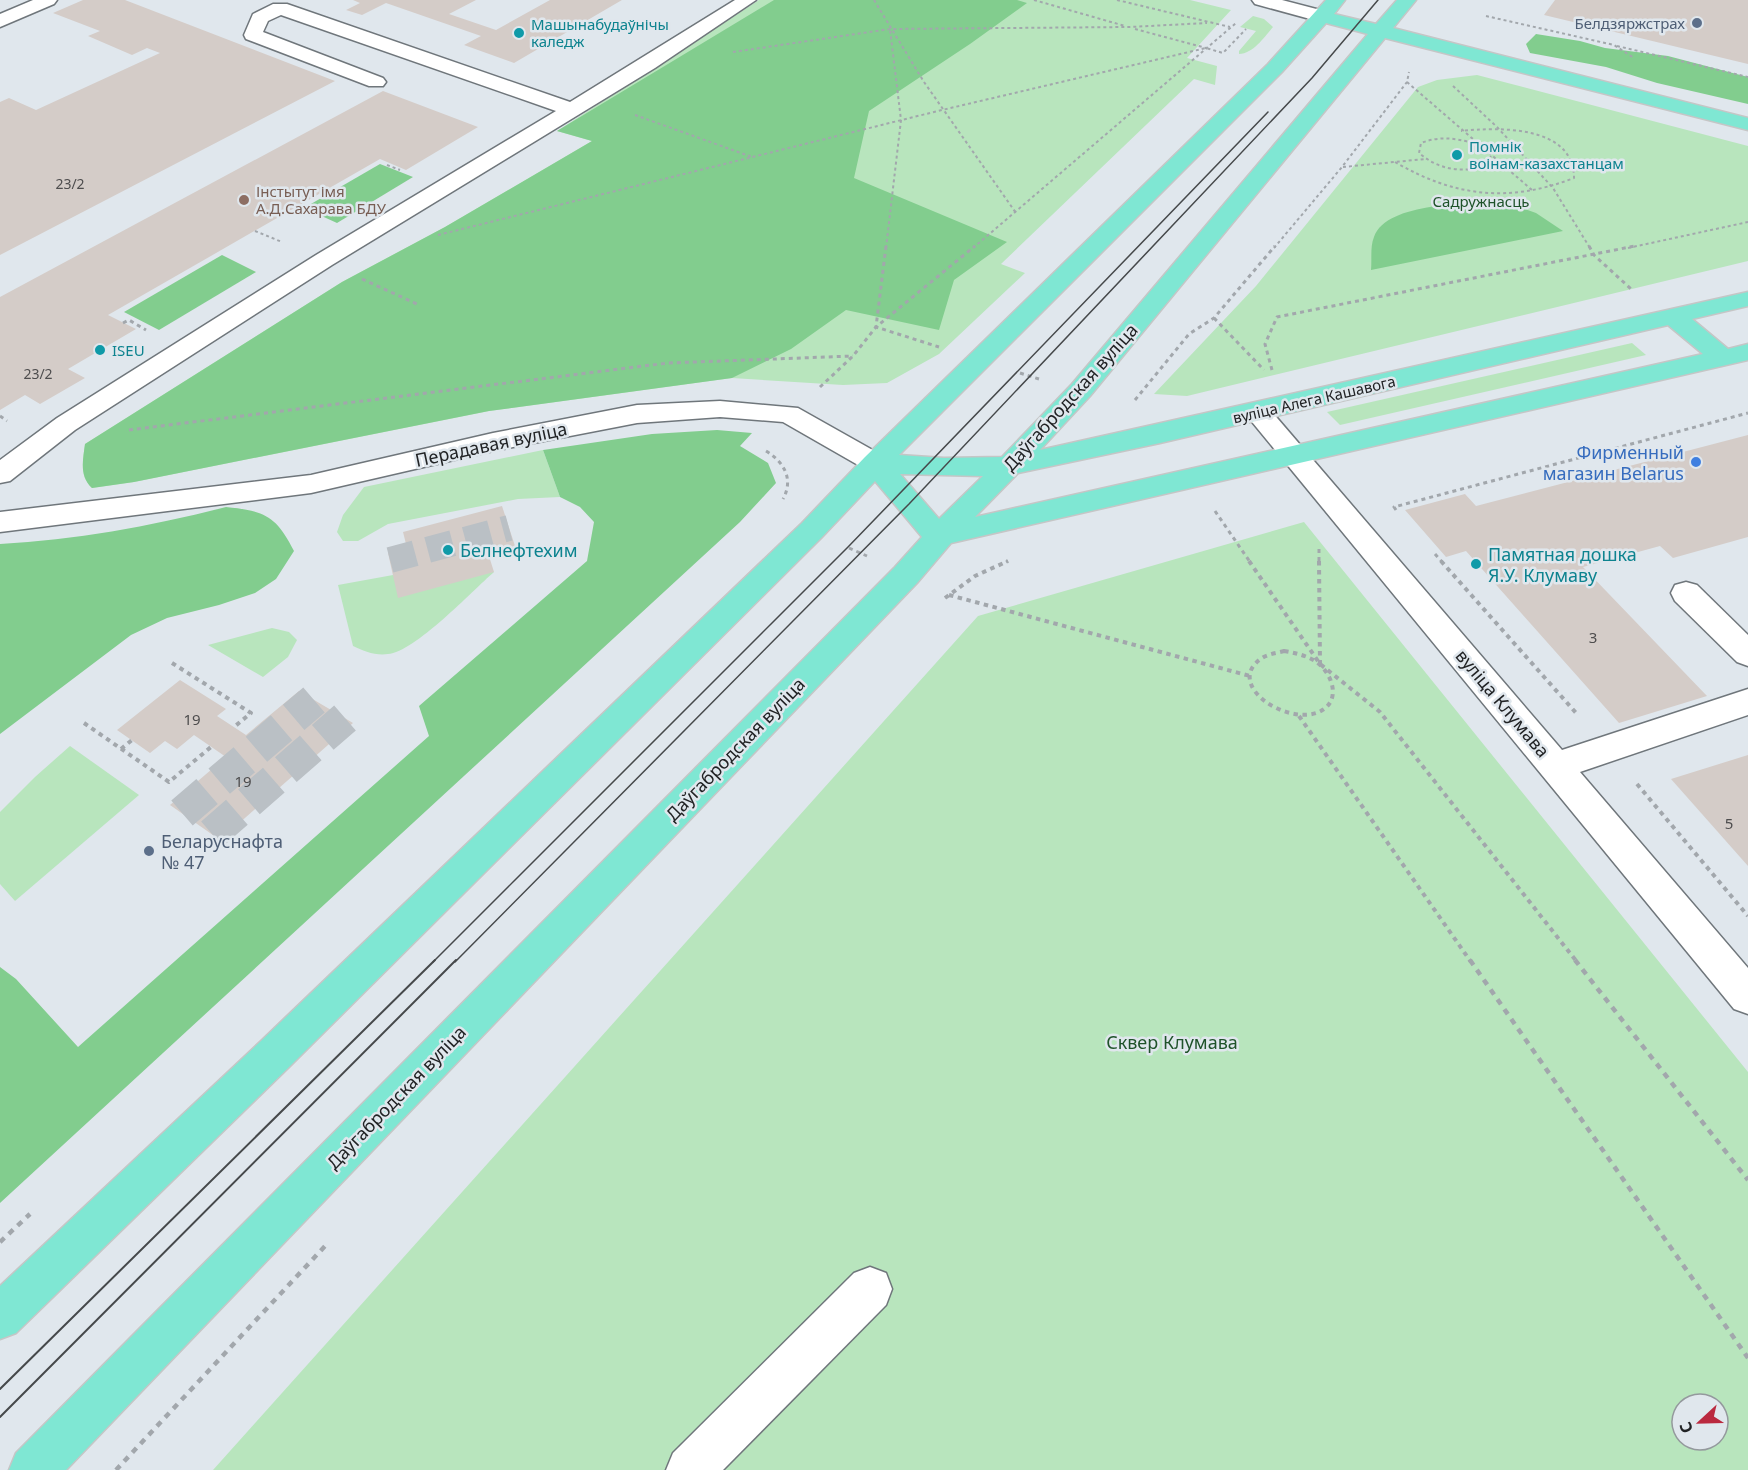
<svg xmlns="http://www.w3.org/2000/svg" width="1748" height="1470" viewBox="0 0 1748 1470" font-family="'Noto Sans',sans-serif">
  <rect width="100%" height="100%" fill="#e0e7ed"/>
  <!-- green -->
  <g fill="#b8e5bd" fill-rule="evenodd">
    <path d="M759,0H1190L1231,10L1187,58L1217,66L1215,85L1194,79L1001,264L1025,273L939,354L887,383L843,385L732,378L489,411L134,482L92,488C79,476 83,460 85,444L342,282L445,227L592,141L557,131Z"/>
    <path d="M1253,16L1264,19L1273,27C1264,37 1254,53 1239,54V51L1256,31L1240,27Z"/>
    <path d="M1477,75L1748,146V261L1187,396L1154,394L1256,286L1418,87L1437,80Z"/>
    <path d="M1632,343L1646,355L1340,425L1327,412Z"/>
    <path d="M543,450L560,497L518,499L388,524L358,541H343L337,532L343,515L364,487Z"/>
    <path d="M1304,522L1748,1072V1470H213L978,616ZM1682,1404H1718V1440H1682Z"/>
    <path d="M494,572C472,591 415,652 388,654C376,656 363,651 353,646L338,585L393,575Z"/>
    <path d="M272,628L289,632L297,640L288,657L263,677L208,645Z"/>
    <path d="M70,746L139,795L15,901L0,884V812L35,777Z"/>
  </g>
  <!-- forest -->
  <g fill="#82cd8e">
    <path d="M774,0H1017L1027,3L970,44L869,111L854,178L1007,242L954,280L939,330L846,310L791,349L732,378L489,411L134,482L92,488C79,476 83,460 85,444L342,282L445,227L592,141L557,131Z"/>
    <path d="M1536,34L1580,41L1605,48L1668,56L1748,77V104L1657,83L1606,67L1530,53L1526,44Z"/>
    <path d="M380,164L413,177L337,223L304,208Z"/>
    <path d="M1505,202L1536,213L1563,231L1371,270C1372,260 1370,246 1374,237C1387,201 1472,204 1505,202Z"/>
    <path d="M222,255L256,272L159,330L124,312Z"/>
    <path d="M717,430L752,433L740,446L768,463L776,483L740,522L0,1203V967L16,979L78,1047L429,736L419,706L587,561L594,522L580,507L560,497L543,450L652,434Z"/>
    <path d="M226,507C264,511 276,515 294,551L276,579L255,593L219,605L167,618L131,635L0,734V544C76,540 152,526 226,507Z"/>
  </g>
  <!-- building -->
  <g fill="#d4ccc8">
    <path d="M83,0H125L335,81L0,255V102L9,98L36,110L160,53L147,48L132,55L88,36L100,31L53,13Z"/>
    <path d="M353,0H476L449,14L496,30L550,0H622L514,63L464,45L481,36L386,3L362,15L346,10L360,3Z"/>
    <path d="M1555,0H1748V64L1544,15Z"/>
    <path d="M383,91L478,127L406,170L380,159L108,315L136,329L68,369L85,378L40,404L25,395L0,410V297Z"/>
    <path d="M1748,435V537L1673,558L1660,546L1583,567L1707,696L1619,723L1466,551L1446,557L1405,510L1465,494L1476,506Z"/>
    <path d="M502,506L515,546L488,553L494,572L398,598L388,553L407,548L403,532Z"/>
    <path d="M180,680L226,709L217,716L246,735L299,691L353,723L220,840L170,805L226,757L194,735L177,749L165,741L150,753L117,730Z"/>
    <path d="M1748,755V866L1671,779Z"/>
  </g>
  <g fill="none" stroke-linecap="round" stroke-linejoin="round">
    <!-- minor-tunnel-far1 -->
    <path stroke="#bac0c5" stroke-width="26" stroke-dasharray="26 13" stroke-linecap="butt" d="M390,560L509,528"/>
    <!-- minor-tunnel -->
    <g stroke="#bac0c5" stroke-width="33" stroke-dasharray="33 16" stroke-linecap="butt">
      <path d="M182,813L314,700"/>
      <path d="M212,834L345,718"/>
    </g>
    <!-- minor casing -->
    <g stroke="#6f767b" stroke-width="3">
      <g id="minor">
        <path d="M33,0H57L54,4L0,27V14Z"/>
        <path d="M735,0H756L655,68L332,265L75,430L10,481L0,483V460L57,418L316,255L556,111L281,15L268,21L263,32L383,78L386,82L383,86H369L246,39L244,35L253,14L273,4H287L570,102Z"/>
        <path d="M1252,0H1282L1328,12L1330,16L1328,20L1321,22L1255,4Z"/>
        <path d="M720,401L798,408L885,457L889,463L885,469L875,472L865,469L783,422L720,417L637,423L493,451L311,493L0,532V512L311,475L493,433L637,405Z"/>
        <path d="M1257,403L1266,405L1562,750L1748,689V715L1580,772L1748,968V1014L1734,1009L1248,417L1244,411L1248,405Z"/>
        <path d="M1686,582L1697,585L1748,635V666L1737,662L1675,601L1671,593L1675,585Z"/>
        <path d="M870,1267L886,1273L892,1289L886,1305L723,1470H666L673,1453L854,1273Z"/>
      </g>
    </g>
    <!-- major casing -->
    <g stroke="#c5c6c6" stroke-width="3">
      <path id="major" d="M1326,0H1345L1334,14L1376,24L1397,0H1416L1393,28L1748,118V130L1385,38L1090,396L1040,450L1748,292V306L1692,319L1728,349L1748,344V360L951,543L917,583L66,1470H9L16,1453L895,567L922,537L875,481L822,537L289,1067L16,1333L0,1339V1286L261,1041L802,523L865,457L1268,64ZM1326,23L1368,34L1072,384L1002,457L944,458L899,455L1282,72ZM1668,325L1703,354L975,517L1018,473L1160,443ZM900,474L983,476L939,519Z"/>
    </g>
    <!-- path-far3 -->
    <g stroke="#a2a7ac" stroke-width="2" stroke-dasharray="3 3" stroke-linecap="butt">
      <path d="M874,0L924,82L1016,213"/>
      <path d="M1034,0L1125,26"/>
      <path d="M1117,0L1230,27"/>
      <path d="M1486,16L1614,45L1634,58"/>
      <path d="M1135,29L1206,48"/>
      <path d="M1617,46L1748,77"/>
      <path d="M733,52L890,29L1130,27L1207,23"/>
      <path d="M1407,82L1532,190"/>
      <path d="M1453,86L1497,127L1553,188L1590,248"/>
      <path d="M635,115L752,157"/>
      <path d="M1473,143C1455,138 1439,136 1421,143L1419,153C1438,169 1457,172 1482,168L1491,156"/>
      <path d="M1395,162C1455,197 1509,203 1574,178C1574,125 1498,127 1461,131"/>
      <path d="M387,165L400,170"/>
      <path d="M1343,167L1425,159"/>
      <path d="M255,231L282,242"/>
      <path d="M438,235L942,110L1206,48L1223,53L1246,29"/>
      <path d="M886,248L901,120L890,29"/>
      <path d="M973,248L1236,23"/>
      <path d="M1274,248L1342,167L1407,82L1409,72"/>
      <path d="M1628,248L1748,222"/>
    </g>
    <!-- path-far2 -->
    <g stroke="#a2a7ac" stroke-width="3" stroke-dasharray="4 4" stroke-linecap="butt">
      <path d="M886,246L876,327L939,347"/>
      <path d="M1589,246L1594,255L1631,289"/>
      <path d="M362,279L417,304"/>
      <path d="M1214,318L1264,370"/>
      <path d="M123,323L129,320L146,330"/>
      <path d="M1272,370L1265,344L1277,317L1635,246"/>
      <path d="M1020,373L1039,379"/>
      <path d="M820,387L853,356L876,327L975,246"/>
      <path d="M1135,400L1189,334L1214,318L1275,246"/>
      <path d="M0,416L7,421"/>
      <path d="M129,430L668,363L853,356"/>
      <path d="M766,451C784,462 794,479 783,499"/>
      <path d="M1396,510L1394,507L1748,413"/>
      <path d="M1215,511L1250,562"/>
      <path d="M849,548L867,556"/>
      <path d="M1319,549V562"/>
      <path d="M1435,554L1442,562"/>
      <path d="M1006,562L1008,561"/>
    </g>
    <!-- path-far1 -->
    <g stroke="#a2a7ac" stroke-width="4" stroke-dasharray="4.5 4.5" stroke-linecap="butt">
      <path d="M1249,561L1320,664L1380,712L1577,962"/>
      <path d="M1319,561L1320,664"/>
      <path d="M1441,561L1577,714"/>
      <path d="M949,595L1250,676"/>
      <path d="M945,598L975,576L1008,561"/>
      <path d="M1284,651C1295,653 1305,655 1315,661C1332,672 1343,701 1319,712C1286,726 1223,684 1262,658C1268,654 1277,653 1284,651Z"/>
      <path d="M172,663L251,713L234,727"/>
      <path d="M1299,716L1471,962"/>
      <path d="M84,723L169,782L211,747"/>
      <path d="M121,749L132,740"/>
      <path d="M1637,784L1748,916"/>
    </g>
    <!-- path -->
    <g stroke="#a2a7ac" stroke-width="4.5" stroke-dasharray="6 6" stroke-linecap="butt">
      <path d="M1470,960L1748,1358"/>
      <path d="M1575,960L1748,1180"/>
      <path d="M0,1242L30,1214"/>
      <path d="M116,1470L326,1245"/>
    </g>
    <!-- minor -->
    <use href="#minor" fill="#fff" fill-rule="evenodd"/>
    <!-- major -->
    <use href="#major" fill="#7fe7d3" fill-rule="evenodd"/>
    <!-- tram-far1 -->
    <g stroke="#46494b" stroke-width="1.5">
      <path d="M433,962L848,547L1268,112"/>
      <path d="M455,962L909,504L1312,78L1378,0"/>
    </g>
    <!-- tram -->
    <g stroke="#46494b" stroke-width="2">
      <path d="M0,1389L435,960"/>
      <path d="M0,1417L456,960"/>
    </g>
  </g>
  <!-- markers -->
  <g fill="#5c6f8a" stroke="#e0e7ed" stroke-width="2">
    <circle cx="1697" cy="23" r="6"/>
    <circle cx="149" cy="851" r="6"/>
  </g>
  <g fill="#0f9aa8" stroke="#e0e7ed" stroke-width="2">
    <circle cx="519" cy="33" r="6"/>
    <circle cx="1457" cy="155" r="6"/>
    <circle cx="100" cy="350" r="6"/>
    <circle cx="448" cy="550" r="6"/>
    <circle cx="1476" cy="564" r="6"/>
  </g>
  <circle fill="#8d6e63" stroke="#e0e7ed" stroke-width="2" cx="244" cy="200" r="6"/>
  <circle fill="#3f7fe0" stroke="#e0e7ed" stroke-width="2" cx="1696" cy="462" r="6"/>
  <g text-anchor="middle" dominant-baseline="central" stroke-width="5" stroke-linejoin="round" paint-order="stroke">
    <!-- far-number labels -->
    <g font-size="14" fill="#4e4d4e">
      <text x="70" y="183">23/2</text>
      <text x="38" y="373">23/2</text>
    </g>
    <!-- far-service labels -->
    <g font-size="15" fill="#4e5e75" stroke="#e0e7ed" text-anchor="end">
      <text x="1685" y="23">Белдзяржстрах</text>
    </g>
    <!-- far-culture labels -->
    <g font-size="15" fill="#0d838f" stroke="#e0e7ed" text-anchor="start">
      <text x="531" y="24">Машынабудаўнічы<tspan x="531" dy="17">каледж</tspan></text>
      <text x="1469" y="146">Помнік<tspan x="1469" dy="17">воінам-казахстанцам</tspan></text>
      <text x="112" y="350">ISEU</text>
    </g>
    <!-- far-education labels -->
    <g font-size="15" fill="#785e54" stroke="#e0e7ed" text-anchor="start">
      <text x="256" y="191">Інстытут імя<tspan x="256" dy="17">А.Д.Сахарава БДУ</tspan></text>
    </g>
    <!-- far-park labels -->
    <g font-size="15" fill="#1f532a" stroke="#e0e7ed">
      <text x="1481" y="201">Садружнасць</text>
    </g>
    <!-- far-street labels -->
    <g font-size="15" fill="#212325" stroke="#e0e7ed">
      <text transform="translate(1314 399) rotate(-13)">вуліца Алега Кашавога</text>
    </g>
    <!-- number labels -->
    <g font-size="15" fill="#4e4d4e">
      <text x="1593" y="637">3</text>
      <text x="192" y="719">19</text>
      <text x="243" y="781">19</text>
      <text x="1729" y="823">5</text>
    </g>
    <!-- street labels -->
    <g font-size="18" fill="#212325" stroke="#e0e7ed">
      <text transform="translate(1070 397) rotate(-48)">Даўгабродская вуліца</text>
      <text transform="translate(491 444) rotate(-12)">Перадавая вуліца</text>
      <text transform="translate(1503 703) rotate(50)">вуліца Клумава</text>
      <text transform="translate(735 749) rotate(-46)">Даўгабродская вуліца</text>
      <text transform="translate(396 1097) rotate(-46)">Даўгабродская вуліца</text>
    </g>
    <!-- shop labels -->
    <g font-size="18" fill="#366cbe" stroke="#e0e7ed" text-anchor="end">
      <text x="1684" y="452">Фирменный<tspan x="1684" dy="21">магазин Belarus</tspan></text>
    </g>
    <!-- culture labels -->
    <g font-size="18" fill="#0d838f" stroke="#e0e7ed" text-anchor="start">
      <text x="460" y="550">Белнефтехим</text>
      <text x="1488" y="554">Памятная дошка<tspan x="1488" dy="21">Я.У. Клумаву</tspan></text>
    </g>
    <!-- service labels -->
    <g font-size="18" fill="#4e5e75" stroke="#e0e7ed" text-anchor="start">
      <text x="161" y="841">Беларуснафта<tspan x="161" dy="21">№ 47</tspan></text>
    </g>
    <!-- park labels -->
    <g font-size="18" fill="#1f532a" stroke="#e0e7ed">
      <text x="1172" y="1042">Сквер Клумава</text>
    </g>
  </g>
  <!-- north arrow -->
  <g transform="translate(1700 1422) rotate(248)"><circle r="28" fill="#e0e7ed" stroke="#94999d" stroke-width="1.5"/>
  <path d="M0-4.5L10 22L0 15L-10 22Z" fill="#ba293f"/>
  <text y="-9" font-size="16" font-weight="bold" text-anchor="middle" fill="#212325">С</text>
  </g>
</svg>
